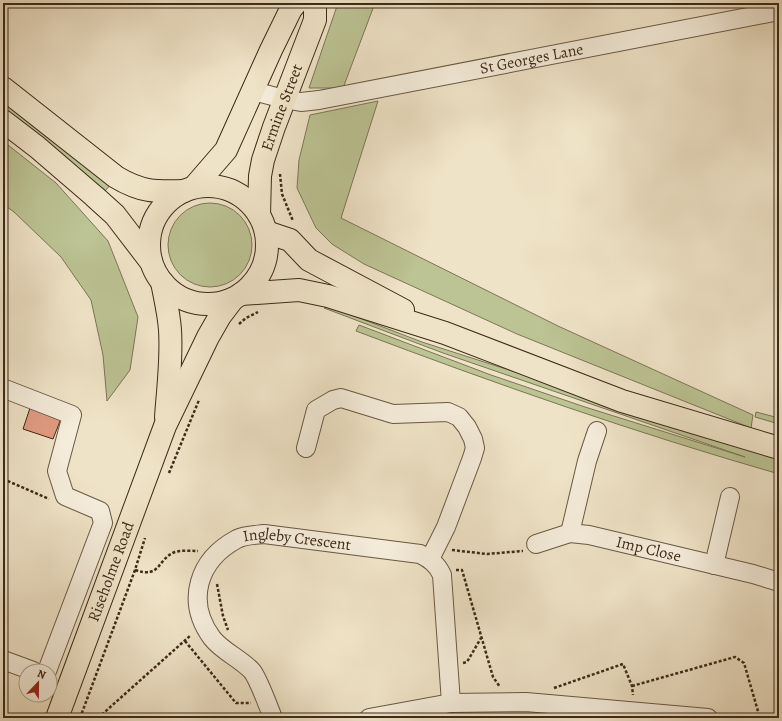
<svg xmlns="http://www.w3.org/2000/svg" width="782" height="721" viewBox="0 0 782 721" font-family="Alegreya,serif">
  <rect width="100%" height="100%" fill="#efe3c7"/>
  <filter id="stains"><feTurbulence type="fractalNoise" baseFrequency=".005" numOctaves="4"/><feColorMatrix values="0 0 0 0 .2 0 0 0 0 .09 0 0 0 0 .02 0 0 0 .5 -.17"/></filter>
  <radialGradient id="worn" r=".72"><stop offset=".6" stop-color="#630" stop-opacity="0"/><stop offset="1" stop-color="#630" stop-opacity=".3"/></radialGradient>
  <!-- green -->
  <g fill="#bcc394" stroke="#7c7656">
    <path d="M338,3H375L343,88H309Z"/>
    <path d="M3,101L111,184L105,191L3,113Z"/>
    <path d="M378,101L341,218L558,326L753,415L751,428L517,334L364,264L332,244L316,228L297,188L299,160L310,115Z"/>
    <path d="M3,141L56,183L108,241L138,317L130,370L107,401L103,355L91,300L61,257L14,212L3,204Z"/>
    <circle cx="210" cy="245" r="42"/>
    <path d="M328,306L422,342L779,457V474C636,433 496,384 356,331L359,325L491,375L585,407L745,457L443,353L324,308Z"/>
    <path d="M756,412L779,418V424L755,417Z"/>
  </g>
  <!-- building -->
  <path fill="#e19c81" stroke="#3d2a18" d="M31,405L62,416L53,439L23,429Z"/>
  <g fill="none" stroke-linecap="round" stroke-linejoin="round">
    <!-- minor casing -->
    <g stroke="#6a5844" stroke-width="20">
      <g id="minor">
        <path id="s1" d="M253,91L284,99L301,102L319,100L779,11"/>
        <path d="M5,389L72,415L57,471L65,496L100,511L103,523L47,671"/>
        <path id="s2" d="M597,431L587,461L570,533L589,535L753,574L779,582"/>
        <path d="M306,448L316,410L333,400L341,398L393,414L448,412L459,417L467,427L473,439L475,448L472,458L446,527L430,559"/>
        <path d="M536,544L570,533"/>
        <path d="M714,565L730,497"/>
        <path d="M3,660L33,671"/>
        <path id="s3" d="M273,718C268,706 259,680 252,671C240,658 223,652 212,638C185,601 198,560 237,539C245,535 256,535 264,534L420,554C430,559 437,564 442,575L451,703"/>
        <path d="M369,718L451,703L526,702L708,718"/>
      </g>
    </g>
    <!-- major casing -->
    <g stroke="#3d2a18" stroke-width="24">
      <g id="major">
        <path d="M162,282C165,298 169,314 170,330C172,359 168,388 166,417"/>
        <path id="s4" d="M57,718L165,426L208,337L220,316L233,299"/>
      </g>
    </g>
    <!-- highway casing -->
    <g stroke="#3d2a18" stroke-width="24">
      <g id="highway">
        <path d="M3,88L116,177C141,192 155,192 184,191"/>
        <path d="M3,121L37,147L94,196L115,215L151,262"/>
        <circle cx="208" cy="245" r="59"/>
        <path d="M194,187L226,150L271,50L291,9L296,3"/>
        <path id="s5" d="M259,215L260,176L263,160L274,127L315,20V3"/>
        <path d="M266,232L290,240L309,260L403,310"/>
        <path d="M241,294L299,290L328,296L445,333L622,401L779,448"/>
      </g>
    </g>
    <!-- path -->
    <g stroke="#3d2a18" stroke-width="2.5" stroke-dasharray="3 2" stroke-linecap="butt">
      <path d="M280,174L282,194L293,221"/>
      <path d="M239,324L246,318L258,312"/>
      <path d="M169,473L199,400"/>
      <path d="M3,479L49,499"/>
      <path d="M452,550L487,554L523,551"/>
      <path d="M135,570C161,579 157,559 175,552C182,550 191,551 198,551"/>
      <path d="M456,570H462L493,677L500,687"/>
      <path d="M217,584L223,616L228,630"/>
      <path d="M185,641L236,703H251"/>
      <path d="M463,663L467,662L481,638"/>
      <path d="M632,686L735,657L744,663L760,718"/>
      <path d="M554,688L623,664L632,686L633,695"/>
      <path d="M80,718L135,570L145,538"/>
      <path d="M98,718L191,635"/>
    </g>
    <!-- minor -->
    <use href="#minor" stroke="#f5eddb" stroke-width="18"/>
    <!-- major -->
    <use href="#major" stroke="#efe3c7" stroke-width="22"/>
    <!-- highway -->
    <use href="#highway" stroke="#efe3c7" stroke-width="22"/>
  </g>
  <g text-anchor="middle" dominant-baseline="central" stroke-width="3.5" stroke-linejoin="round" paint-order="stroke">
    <!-- street labels -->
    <g font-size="16" fill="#3d2a18" stroke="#f5eddb">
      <text stroke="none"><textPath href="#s1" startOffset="284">St Georges Lane</textPath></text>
      <text stroke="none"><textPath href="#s5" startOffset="111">Ermine Street</textPath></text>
      <text stroke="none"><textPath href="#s3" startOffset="282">Ingleby Crescent</textPath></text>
      <text stroke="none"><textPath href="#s2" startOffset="186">Imp Close</textPath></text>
      <text stroke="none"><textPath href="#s4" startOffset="156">Riseholme Road</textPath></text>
    </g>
  </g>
  <!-- margin -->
  <rect width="782" height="721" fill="none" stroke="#efe3c7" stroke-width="16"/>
  <rect x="4" y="4" width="774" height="713" fill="none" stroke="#3d2a18" stroke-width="2"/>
  <rect x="8" y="8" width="766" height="705" fill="none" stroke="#3d2a18"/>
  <!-- north arrow -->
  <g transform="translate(38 683) rotate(22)"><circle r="19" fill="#f5eddb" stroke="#ab9f8d"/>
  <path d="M0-3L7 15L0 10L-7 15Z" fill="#8f2418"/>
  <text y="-6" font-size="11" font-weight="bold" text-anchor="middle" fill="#3d2a18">N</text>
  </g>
  <rect width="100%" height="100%" filter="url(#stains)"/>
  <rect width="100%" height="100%" fill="url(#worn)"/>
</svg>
